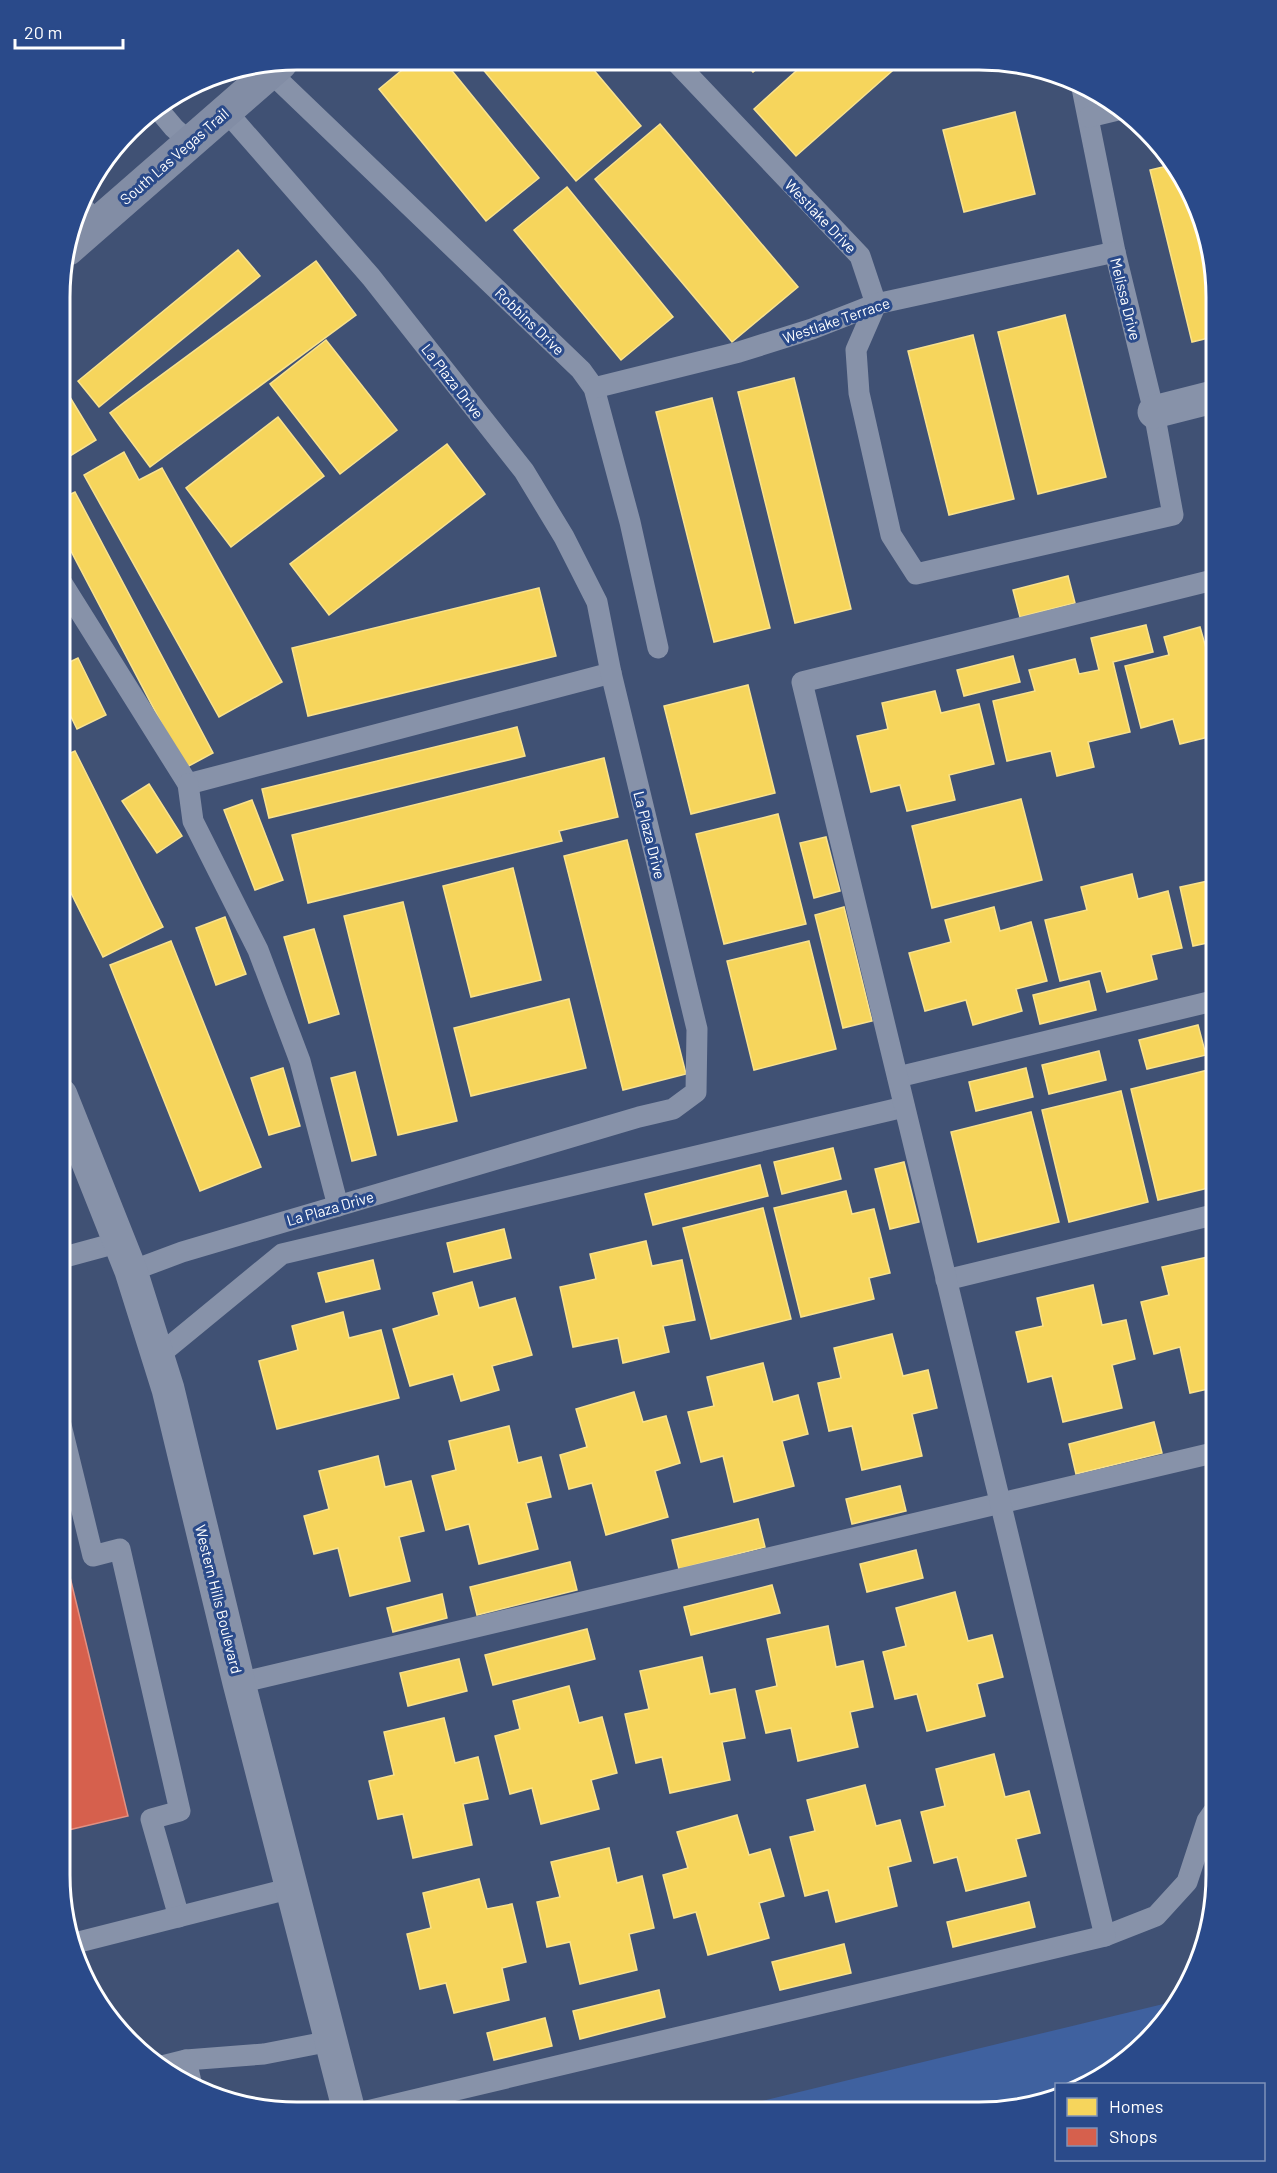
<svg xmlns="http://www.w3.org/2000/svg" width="1277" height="2173" viewBox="0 0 1277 2173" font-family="Barlow,sans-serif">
  <rect width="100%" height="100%" fill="#405174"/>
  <!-- green -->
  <path fill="#3f619f" d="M1180,2000L1168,2020L1124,2064L1086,2084H1056V2100L979,2113L716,2112Z"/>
  <!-- homes -->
  <g fill="#f6d55c" stroke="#f9e28d" stroke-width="1.5">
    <path d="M413,61H444L539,178L486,221L379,89Z"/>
    <path d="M476,61L587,62L641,126L576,181Z"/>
    <path d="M745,63H764L753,72Z"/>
    <path d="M805,63L900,64L796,156L754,109Z"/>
    <path d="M1015,112L1035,194L964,212L943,130Z"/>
    <path d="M660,124L798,287L732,342L595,179Z"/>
    <path d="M1175,164L1204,221L1217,298V336L1192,342L1150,170Z"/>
    <path d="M567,187L673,317L621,360L514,230Z"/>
    <path d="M238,250L260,276L99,407L78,381Z"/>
    <path d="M316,261L356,315L150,467L110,413Z"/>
    <path d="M1065,315L1106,477L1038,494L998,332Z"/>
    <path d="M973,335L1014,499L949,515L908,351Z"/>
    <path d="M326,340L397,430L340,474L270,384Z"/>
    <path d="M794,378L851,609L795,623L738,392Z"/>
    <path d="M65,389L96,440L62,461V391Z"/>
    <path d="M712,398L770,628L714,642L656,412Z"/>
    <path d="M278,417L324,476L231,547L186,488Z"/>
    <path d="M447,444L485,494L329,615L290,564Z"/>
    <path d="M124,452L139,480L162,468L282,682L219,717L84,475Z"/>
    <path d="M75,492L213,753L185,768L62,534V498Z"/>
    <path d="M1068,576L1075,603L1020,617L1013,590Z"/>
    <path d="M539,588L556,656L308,716L292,648Z"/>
    <path d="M1146,625L1153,652L1113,662L1130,732L1088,742L1094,767L1057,776L1051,751L1007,761L993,701L1035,691L1029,670L1075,659L1079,674L1099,670L1091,638Z"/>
    <path d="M1200,627L1206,648L1217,645V735L1180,744L1173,719L1141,728L1125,666L1169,655L1164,637Z"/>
    <path d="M1013,656L1020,682L964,696L957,670Z"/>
    <path d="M78,658L106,715L77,729L61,696V666Z"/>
    <path d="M748,685L775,793L691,814L664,706Z"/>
    <path d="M935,691L941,713L979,704L994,764L949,775L955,800L907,811L900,785L871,792L857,736L888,729L882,703Z"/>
    <path d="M517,727L525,756L269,818L262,789Z"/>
    <path d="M75,751L163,927L103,957L61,873V757Z"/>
    <path d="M604,758L618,817L559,831L562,841L308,903L292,835Z"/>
    <path d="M149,784L182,836L157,853L122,801Z"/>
    <path d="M1021,799L1042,880L932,908L912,826Z"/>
    <path d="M252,800L283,880L255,890L224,810Z"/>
    <path d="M778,814L806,924L724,944L696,834Z"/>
    <path d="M826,837L840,891L814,898L800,843Z"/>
    <path d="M627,840L686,1074L623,1090L564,856Z"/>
    <path d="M513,868L541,980L471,997L443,886Z"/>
    <path d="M1132,874L1138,899L1168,891L1182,948L1151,955L1157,979L1107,992L1101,971L1060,981L1045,920L1087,910L1081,887Z"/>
    <path d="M1217,879V941L1193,946L1180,887Z"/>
    <path d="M403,902L457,1121L398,1135L344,916Z"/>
    <path d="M844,907L872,1021L843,1028L815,915Z"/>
    <path d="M994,907L1000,931L1031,922L1047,981L1016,989L1022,1011L973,1025L966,1000L925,1011L909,953L951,942L945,920Z"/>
    <path d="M225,917L246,974L216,985L196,928Z"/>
    <path d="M314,929L339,1014L309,1023L284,937Z"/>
    <path d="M171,941L261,1167L200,1191L110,965Z"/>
    <path d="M809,941L836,1049L754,1070L727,961Z"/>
    <path d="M1089,981L1096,1010L1040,1024L1033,995Z"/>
    <path d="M569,999L586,1068L471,1096L454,1028Z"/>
    <path d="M1198,1025L1206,1055L1147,1069L1139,1040Z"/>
    <path d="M1099,1051L1106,1080L1049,1094L1042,1065Z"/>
    <path d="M283,1068L300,1126L269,1135L251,1078Z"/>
    <path d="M1026,1068L1033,1097L976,1111L969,1082Z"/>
    <path d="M1212,1069L1217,1090V1186L1158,1200L1131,1089Z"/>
    <path d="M355,1072L376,1155L352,1161L331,1078Z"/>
    <path d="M1121,1091L1148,1202L1069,1222L1042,1110Z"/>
    <path d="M1031,1112L1059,1222L978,1242L951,1132Z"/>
    <path d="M833,1148L841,1179L782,1194L774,1162Z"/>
    <path d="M904,1162L919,1222L890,1229L875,1169Z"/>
    <path d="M760,1165L768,1196L653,1225L645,1194Z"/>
    <path d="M846,1191L852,1214L874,1209L890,1273L869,1278L874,1299L801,1317L774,1208Z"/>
    <path d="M763,1208L791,1319L711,1339L683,1228Z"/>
    <path d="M504,1229L511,1258L454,1272L447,1243Z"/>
    <path d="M646,1241L652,1266L682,1260L695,1320L663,1326L669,1352L623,1363L618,1338L573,1347L560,1287L596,1279L590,1254Z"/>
    <path d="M1217,1255V1387L1190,1393L1180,1347L1154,1354L1141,1302L1169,1295L1162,1267Z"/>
    <path d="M373,1260L380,1289L326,1302L318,1273Z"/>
    <path d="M472,1282L479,1308L515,1298L532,1355L492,1366L499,1390L461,1401L453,1374L410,1386L393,1329L439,1315L433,1293Z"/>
    <path d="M1093,1285L1102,1325L1126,1320L1135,1359L1112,1365L1122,1408L1063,1422L1052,1376L1028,1382L1016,1332L1043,1326L1037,1298Z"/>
    <path d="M343,1312L349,1338L381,1330L399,1398L277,1429L259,1361L298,1350L292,1326Z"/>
    <path d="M892,1334L903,1376L928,1370L937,1408L912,1414L922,1456L862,1470L852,1426L829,1431L818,1383L841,1378L834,1348Z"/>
    <path d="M763,1363L773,1402L798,1395L808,1434L782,1441L794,1486L734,1502L723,1456L701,1462L688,1412L714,1406L707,1377Z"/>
    <path d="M634,1392L643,1422L666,1416L680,1463L655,1471L668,1517L606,1535L592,1483L569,1489L560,1455L587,1447L576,1409Z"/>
    <path d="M1154,1422L1162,1453L1076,1474L1069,1444Z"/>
    <path d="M509,1426L518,1463L541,1457L551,1497L526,1503L538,1549L479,1564L469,1524L446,1530L432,1476L456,1470L449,1441Z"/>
    <path d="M378,1456L385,1487L411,1481L424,1531L399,1537L410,1581L350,1596L338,1548L314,1554L304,1516L329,1509L319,1471Z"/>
    <path d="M900,1486L906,1511L852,1524L846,1499Z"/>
    <path d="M758,1519L765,1547L679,1569L672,1540Z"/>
    <path d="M916,1550L923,1578L867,1592L860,1564Z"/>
    <path d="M570,1562L577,1590L477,1615L470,1587Z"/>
    <path d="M772,1585L780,1613L691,1635L684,1607Z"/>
    <path d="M955,1592L968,1641L992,1635L1003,1677L977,1684L985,1716L927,1731L917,1694L895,1699L883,1652L906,1646L896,1608Z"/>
    <path d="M442,1594L447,1618L393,1632L387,1608Z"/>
    <path d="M828,1626L836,1667L863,1661L873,1707L850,1712L858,1747L798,1761L791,1728L766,1733L756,1691L777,1686L767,1639Z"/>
    <path d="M587,1629L595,1659L493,1685L485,1655Z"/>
    <path d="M702,1657L710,1694L735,1689L745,1738L722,1742L730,1780L670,1793L662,1757L636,1763L625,1714L649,1709L640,1671Z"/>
    <path d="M459,1659L467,1691L408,1706L400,1673Z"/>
    <path d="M569,1686L579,1723L602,1717L617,1773L591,1780L599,1809L541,1824L532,1788L510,1794L495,1736L520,1729L513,1701Z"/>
    <path d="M444,1718L455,1763L478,1757L488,1799L463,1804L472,1845L413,1858L403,1814L378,1819L369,1781L394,1775L384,1732Z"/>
    <path d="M994,1754L1005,1797L1029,1791L1040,1833L1016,1839L1026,1876L966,1891L957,1857L934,1863L921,1812L945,1806L936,1769Z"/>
    <path d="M865,1785L876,1826L900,1820L911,1861L888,1867L897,1906L836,1922L828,1890L805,1896L790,1837L815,1831L807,1800Z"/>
    <path d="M737,1815L749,1855L770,1849L784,1896L759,1903L769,1938L708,1955L696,1912L674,1918L663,1875L688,1868L677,1832Z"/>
    <path d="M609,1848L617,1883L642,1876L654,1928L629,1934L637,1970L580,1984L570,1942L547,1947L537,1902L560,1897L551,1862Z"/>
    <path d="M479,1879L487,1909L512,1904L526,1962L502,1968L509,2000L454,2013L446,1983L420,1989L407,1934L431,1928L423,1893Z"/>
    <path d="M1029,1902L1035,1927L953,1947L947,1922Z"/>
    <path d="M844,1944L851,1973L780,1990L772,1962Z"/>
    <path d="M659,1990L665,2017L580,2039L573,2011Z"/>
    <path d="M545,2018L552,2046L494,2060L487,2033Z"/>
  </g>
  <!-- shops -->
  <path fill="#d6604d" stroke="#e29082" stroke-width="1.5" d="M60,1536L128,1816L60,1832Z"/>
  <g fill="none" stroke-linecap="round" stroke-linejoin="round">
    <!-- service -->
    <g stroke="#8792a9" stroke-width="21">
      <path d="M676,62L860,256L876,304L856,350L859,393L891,535L916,574L1173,515L1154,412L1115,252L1081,83"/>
      <path d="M270,72L581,370L594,388L630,522L658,648"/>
      <path d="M158,109L174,128L191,143"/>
      <path d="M1089,117L1122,109"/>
      <path d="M81,205L97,223"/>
      <path d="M594,388L739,352L812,329L876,304L1115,252"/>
      <path d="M62,583L188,784L611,673"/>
      <path d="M188,784L193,821L258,950L300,1061L338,1206"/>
      <path d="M898,1077L1217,1000"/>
      <path d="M61,1258L120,1242"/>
      <path d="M131,1271L182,1252L639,1117L673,1109L696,1092L697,1029L611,673L597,602L564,537L524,471L371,277L226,111"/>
      <path d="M946,1280L1217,1214"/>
      <path d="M158,1356L282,1254L904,1107"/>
      <path d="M61,1425L93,1556L120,1549L180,1811L151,1819L179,1917"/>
      <path d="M239,1683L1217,1452"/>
      <path d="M1105,1936L1156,1916L1187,1882L1207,1821L1216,1808"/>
      <path d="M71,1944L292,1888"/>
      <path d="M186,2060L192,2086"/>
      <path d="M158,2067L186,2060L264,2054L331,2041"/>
      <path d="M367,2111L1105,1936L802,682L1217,579"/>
    </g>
    <!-- minor -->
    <path stroke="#8792a9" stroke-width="33" d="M1154,412L1217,396"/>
    <!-- tertiary -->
    <path stroke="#8792a9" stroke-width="33" d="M61,1095L131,1271L168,1389L239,1683L349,2111"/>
    <!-- secondary -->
    <path stroke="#828da5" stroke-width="33" d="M68,249L281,63"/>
  </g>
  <g text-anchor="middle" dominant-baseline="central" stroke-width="6" stroke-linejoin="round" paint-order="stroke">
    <!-- street labels -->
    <g font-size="15" fill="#fff" stroke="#2a4a8a">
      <text transform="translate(174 156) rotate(-41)">South Las Vegas Trail</text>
      <text transform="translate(821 216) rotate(46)">Westlake Drive</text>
      <text transform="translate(1126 299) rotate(76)">Melissa Drive</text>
      <text transform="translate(836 320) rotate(-19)">Westlake Terrace</text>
      <text transform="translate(530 321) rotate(44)">Robbins Drive</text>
      <text transform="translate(453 381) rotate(52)">La Plaza Drive</text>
      <text transform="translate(650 835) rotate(76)">La Plaza Drive</text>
      <text transform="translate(330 1208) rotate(-16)">La Plaza Drive</text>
      <text transform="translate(219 1599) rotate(76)">Western Hills Boulevard</text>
    </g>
  </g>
  <!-- crop -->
  <path d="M0 0H1277V2173H0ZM297 70H979A227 227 0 0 1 1206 297V1875A227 227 0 0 1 979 2102H297A227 227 0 0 1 70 1875V297A227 227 0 0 1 297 70Z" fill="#2a4a8a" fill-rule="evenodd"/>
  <path fill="none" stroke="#fff" stroke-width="3" d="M297 70H979A227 227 0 0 1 1206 297V1875A227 227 0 0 1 979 2102H297A227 227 0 0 1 70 1875V297A227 227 0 0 1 297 70Z"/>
  <!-- legend -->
  <rect x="1055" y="2083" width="210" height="78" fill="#2a4a8a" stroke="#7f92b9" stroke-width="1.5"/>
  <rect x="1067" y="2098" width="30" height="18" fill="#f6d55c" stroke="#7f92b9" stroke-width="1.5"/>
  <text x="1109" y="2113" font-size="18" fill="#ffffff">Homes</text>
  <rect x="1067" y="2128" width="30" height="18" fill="#d6604d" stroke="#7f92b9" stroke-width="1.5"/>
  <text x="1109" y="2143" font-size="18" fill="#ffffff">Shops</text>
  <!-- scale -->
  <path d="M15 39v9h108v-9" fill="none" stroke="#ffffff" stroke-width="3"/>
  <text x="24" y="39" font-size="18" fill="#ffffff" stroke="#2a4a8a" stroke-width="4.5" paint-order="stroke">20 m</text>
</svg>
